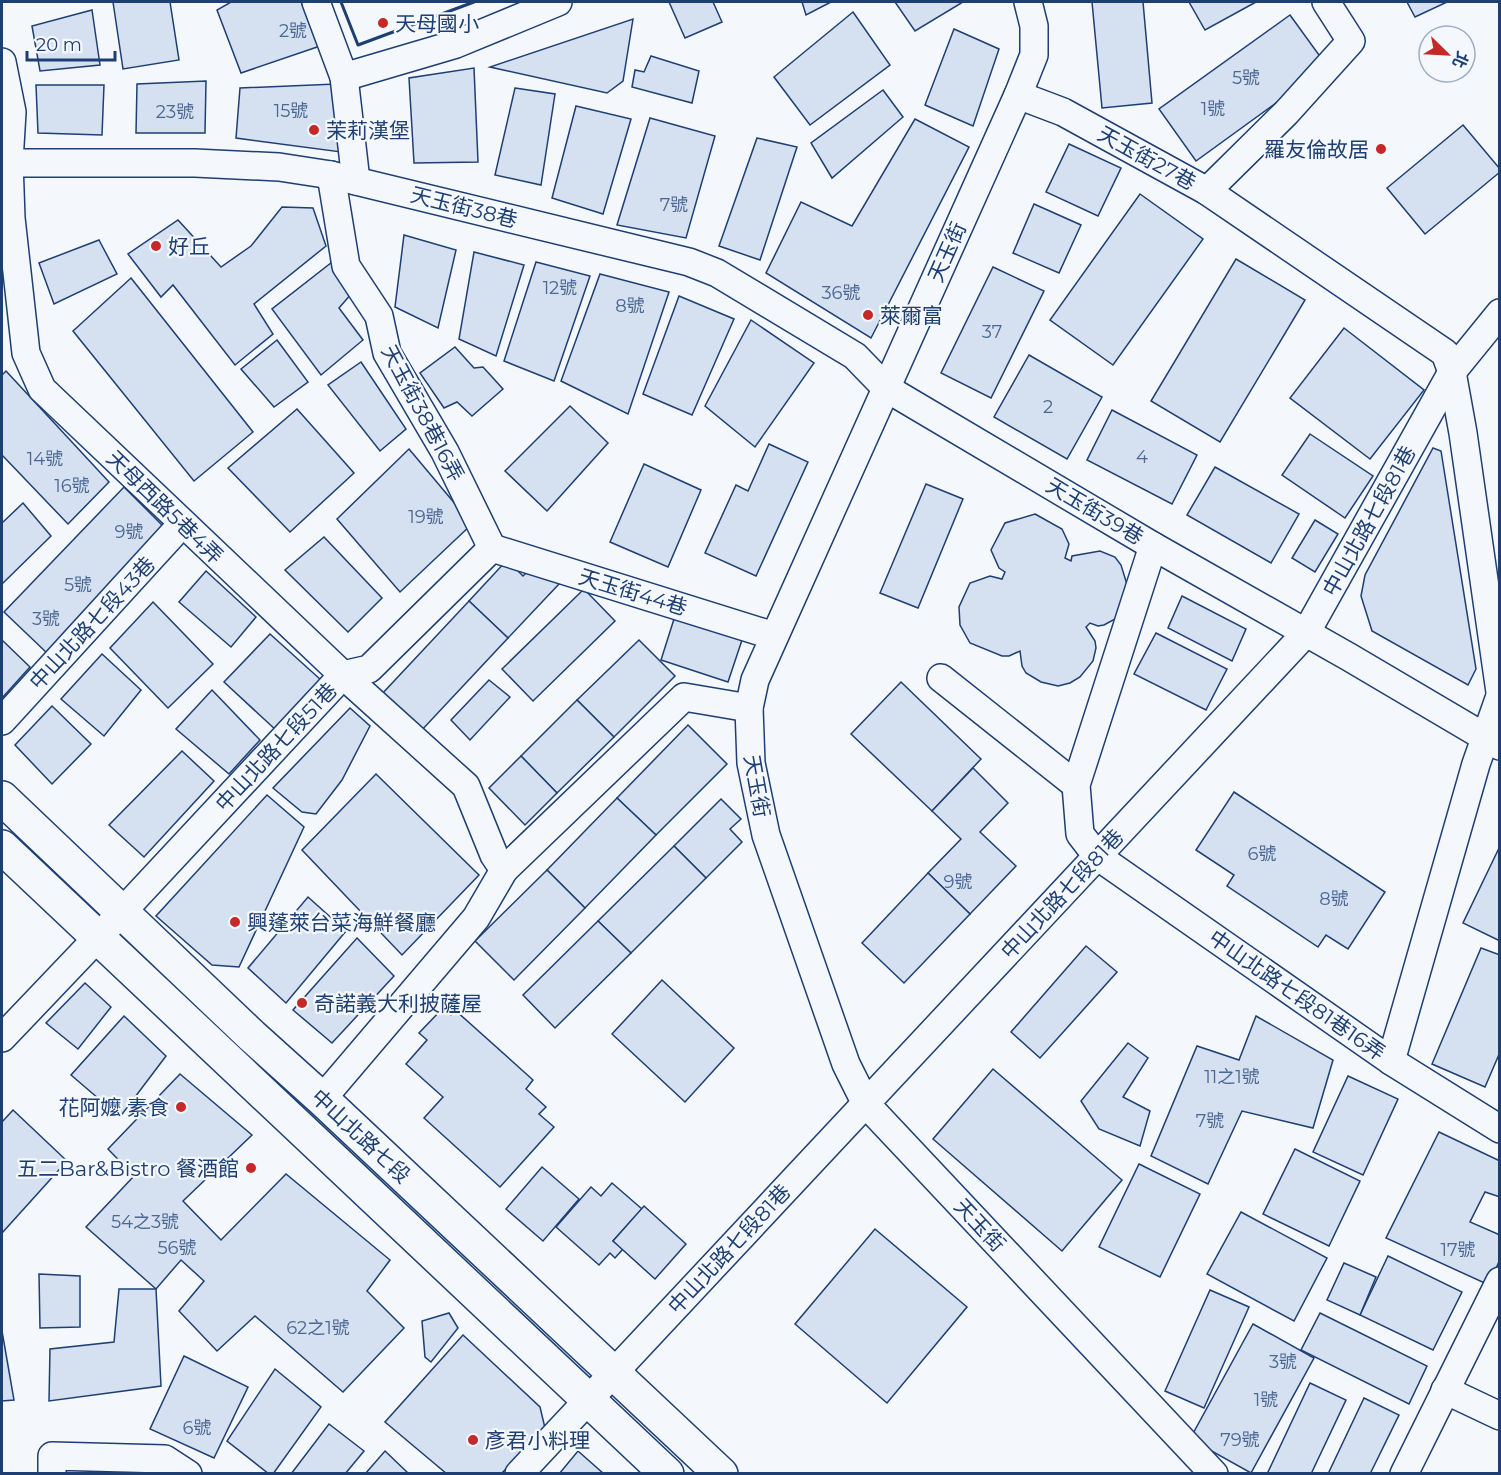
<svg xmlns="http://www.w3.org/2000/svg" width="1501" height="1475" viewBox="0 0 1501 1475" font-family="Montserrat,'Noto Sans TC',sans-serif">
  <rect width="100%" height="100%" fill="#f4f7fb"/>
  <!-- building -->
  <g fill="#d5e0f0" stroke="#1d3f73" stroke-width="1.5">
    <path d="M113,2H170L179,60L123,69Z"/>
    <path d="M231,2H301L323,45L241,73L217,10Z"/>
    <path d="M669,2H713L722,22L685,38Z"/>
    <path d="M802,2H831L806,15Z"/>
    <path d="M895,2H963L915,31Z"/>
    <path d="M1092,2H1143L1152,103L1102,108Z"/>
    <path d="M1189,2H1256L1205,30Z"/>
    <path d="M1407,2H1447L1415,17Z"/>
    <path d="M92,10L100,65L40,71L32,26Z"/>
    <path d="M853,12L890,65L810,125L774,77Z"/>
    <path d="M1290,15L1327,66L1196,161L1159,109Z"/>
    <path d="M633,19L623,81L607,93L490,67Z"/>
    <path d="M954,29L999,49L973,126L925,105Z"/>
    <path d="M651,56L699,71L692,103L632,87L635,70L644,72Z"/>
    <path d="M474,68L478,162L414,163L409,78Z"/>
    <path d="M206,81L205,133H136L137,84Z"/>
    <path d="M336,84L341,152L236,138L240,88Z"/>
    <path d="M36,85H104L102,135L38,133Z"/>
    <path d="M515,88L555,94L541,185L495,175Z"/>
    <path d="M883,90L903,117L832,178L811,143Z"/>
    <path d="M576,106L631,119L603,214L552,198Z"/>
    <path d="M650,118L715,136L686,238L617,225Z"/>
    <path d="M915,119L969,147L871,338L766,273L801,202L852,226Z"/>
    <path d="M1463,125L1500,169V172L1425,234L1387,188Z"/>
    <path d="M757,138L797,147L760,260L719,246Z"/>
    <path d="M1069,144L1121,168L1098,216L1046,192Z"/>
    <path d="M1140,194L1203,239L1113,365L1050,320Z"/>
    <path d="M1034,204L1081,225L1059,273L1013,253Z"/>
    <path d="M282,207L313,208L326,246L254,304L273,334L235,365L173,285L161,297L128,254L178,220L221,267L251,246Z"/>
    <path d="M404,235L456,250L438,328L395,307Z"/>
    <path d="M99,240L117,274L54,304L39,263Z"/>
    <path d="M474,252L524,265L496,356L459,339Z"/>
    <path d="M336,259L358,286L339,308L363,340L321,375L272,309Z"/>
    <path d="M1236,259L1305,300L1220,442L1151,401Z"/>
    <path d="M536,262L590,276L554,381L504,361Z"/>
    <path d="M993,267L1044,291L991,398L941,373Z"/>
    <path d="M600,274L669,292L628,414L561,381Z"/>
    <path d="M131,278L253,432L194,481L73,331Z"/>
    <path d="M679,296L734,319L692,415L643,394Z"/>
    <path d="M751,320L814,363L755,447L705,406Z"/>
    <path d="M1344,328L1424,390L1370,459L1290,398Z"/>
    <path d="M277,340L308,382L274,407L241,369Z"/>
    <path d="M455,347L474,368L483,367L503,389L472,416L457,402L444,408L420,373Z"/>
    <path d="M1029,355L1102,397L1067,459L994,417Z"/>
    <path d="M361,362L406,429L380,451L328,385Z"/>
    <path d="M6,371L109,482L68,524L2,455V375Z"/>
    <path d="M570,406L608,443L547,511L505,471Z"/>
    <path d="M297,409L354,473L290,532L228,468Z"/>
    <path d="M1112,410L1197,455L1172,504L1087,460Z"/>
    <path d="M1310,434L1373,476L1345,518L1282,475Z"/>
    <path d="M769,444L808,462L756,576L705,553L736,485L748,491Z"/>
    <path d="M1433,448L1441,451L1476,669L1468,685L1372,631L1361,596L1365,575Z"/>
    <path d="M409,449L472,524L400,592L337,519Z"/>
    <path d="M644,464L701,490L668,567L610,542Z"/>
    <path d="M1215,467L1299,514L1271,563L1187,515Z"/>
    <path d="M926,484L963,499L918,608L880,593Z"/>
    <path d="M124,487L165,528L48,654L4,612Z"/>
    <path d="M23,503L51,536L2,584V523Z"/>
    <path d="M1035,514L1062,529L1069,544L1065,558L1071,561L1072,556L1100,551L1115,557L1121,565L1129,591L1117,618L1104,625L1098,626L1090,623L1086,627L1095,641L1096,648L1093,661L1080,677L1070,683L1058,686L1041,682L1026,673L1022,666L1020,651L1009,656H1002L970,643L960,625L959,607L970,583L990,576L1002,579L1005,572L999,568L991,550L1005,523Z"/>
    <path d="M1315,520L1338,534L1315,572L1292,558Z"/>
    <path d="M324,537L382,598L348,632L285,570Z"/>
    <path d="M507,560L523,576L530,569H543L559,584L508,638L469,601Z"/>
    <path d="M206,571L256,617L231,647L179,602Z"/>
    <path d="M584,589L615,621L533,701L502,669Z"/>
    <path d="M1182,596L1246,629L1232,661L1168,628Z"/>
    <path d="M469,601L508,638L420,732L381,695Z"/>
    <path d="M153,602L213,664L168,708L110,648Z"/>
    <path d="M674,619L742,640L728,682L661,660Z"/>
    <path d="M1156,633L1227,669L1206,710L1134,674Z"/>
    <path d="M270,634L321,680L278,732L224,682Z"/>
    <path d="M2,640L30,667L2,698Z"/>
    <path d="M639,640L675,676L614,737L577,700Z"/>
    <path d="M102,654L141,690L104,736L61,699Z"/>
    <path d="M489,680L510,697L470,740L451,720Z"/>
    <path d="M901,682L981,759L932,811L851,734Z"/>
    <path d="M212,690L260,740L229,774L176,729Z"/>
    <path d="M577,700L614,737L557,793L521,756Z"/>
    <path d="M52,706L91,744L52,784L15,745Z"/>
    <path d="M350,708L370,726L342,780L316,814L302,812L273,788Z"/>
    <path d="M688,725L727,764L656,835L617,798Z"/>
    <path d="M182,751L214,781L144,857L109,825Z"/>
    <path d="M521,756L557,793L525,825L489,788Z"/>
    <path d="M973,768L1008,803L980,832L1016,866L970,914L928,873L961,839L932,811Z"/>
    <path d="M376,774L479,875L402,955L302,850Z"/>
    <path d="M1234,792L1385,892L1348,949L1326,935L1318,947L1227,886L1234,875L1196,850Z"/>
    <path d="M267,795L304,827L239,967L212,965L156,916Z"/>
    <path d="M617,798L656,835L585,908L547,870Z"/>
    <path d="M721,799L741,819L730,829L742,842L706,878L674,846Z"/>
    <path d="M674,846L706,878L631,953L598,921Z"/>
    <path d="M1500,846V941L1463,923Z"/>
    <path d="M547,870L585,908L514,980L475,941Z"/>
    <path d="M928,873L970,914L904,983L862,943Z"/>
    <path d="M308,897L346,931L286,1003L248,968Z"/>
    <path d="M598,921L631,953L555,1028L523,995Z"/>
    <path d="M357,938L394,976L332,1043L293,1010Z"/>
    <path d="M1086,946L1117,972L1040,1058L1011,1032Z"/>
    <path d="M1481,948L1500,955V1052L1485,1087L1432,1064Z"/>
    <path d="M662,980L734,1048L685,1102L612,1034Z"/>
    <path d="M85,983L111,1007L78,1049L46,1023Z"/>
    <path d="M443,1008L451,1015L455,1010L533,1080L526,1089L546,1107L539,1114L554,1127L500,1187L424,1118L443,1097L406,1064L427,1040L419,1033Z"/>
    <path d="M124,1016L166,1056L120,1117L71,1075Z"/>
    <path d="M1256,1016L1333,1060L1313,1128L1242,1111L1208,1184L1151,1156L1197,1046L1239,1060Z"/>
    <path d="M1128,1043L1148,1058L1123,1097L1150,1111L1140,1146L1099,1129L1081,1101Z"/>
    <path d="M993,1069L1122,1180L1062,1251L933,1139Z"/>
    <path d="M180,1074L252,1135L183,1201L221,1240L286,1174L390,1260L367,1291L404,1328L343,1392L255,1316L217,1351L179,1311L204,1281L181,1260L156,1289L86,1227L134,1176L108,1149Z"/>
    <path d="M1348,1076L1398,1099L1363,1175L1313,1152Z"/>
    <path d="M13,1110L67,1161L2,1233V1122Z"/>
    <path d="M1439,1132L1500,1161V1197L1485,1192L1470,1222L1500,1235V1259L1489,1285L1386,1238Z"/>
    <path d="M1295,1149L1360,1181L1329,1246L1263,1214Z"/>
    <path d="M1139,1164L1200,1194L1160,1277L1099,1247Z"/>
    <path d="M542,1167L579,1199L543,1241L506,1209Z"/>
    <path d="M612,1183L642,1209L613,1241L623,1249L615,1258L610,1253L599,1265L556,1227L591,1187L601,1196Z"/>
    <path d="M644,1206L686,1244L655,1279L613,1241Z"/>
    <path d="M1241,1212L1327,1258L1294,1321L1207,1274Z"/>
    <path d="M875,1229L967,1307L887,1403L795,1324Z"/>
    <path d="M1388,1256L1462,1292L1433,1350L1360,1315Z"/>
    <path d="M1344,1263L1376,1277L1360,1315L1327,1300Z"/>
    <path d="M39,1274L80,1276V1327L40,1328Z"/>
    <path d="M119,1289H156L161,1386L49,1401L50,1349L114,1342Z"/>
    <path d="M1210,1290L1249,1307L1204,1408L1165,1391Z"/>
    <path d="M449,1313L458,1328L431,1362L425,1357L422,1321Z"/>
    <path d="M1320,1313L1427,1366L1409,1404L1301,1350Z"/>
    <path d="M1253,1324L1314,1358L1251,1473L1190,1439Z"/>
    <path d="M2,1331L14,1400L2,1401Z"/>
    <path d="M463,1335L540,1407L545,1428L501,1474H447L385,1422Z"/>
    <path d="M184,1356L248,1387L214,1458L150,1429Z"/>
    <path d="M275,1369L321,1407L273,1474H269L227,1441Z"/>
    <path d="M1310,1383L1346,1400L1311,1474H1267Z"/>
    <path d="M1364,1398L1399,1415L1370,1474H1328Z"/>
    <path d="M329,1424L364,1451L345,1474H291Z"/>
    <path d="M385,1451L409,1474H365Z"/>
    <path d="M578,1451L604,1474H559Z"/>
  </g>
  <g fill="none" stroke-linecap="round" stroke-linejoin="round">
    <!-- street casing -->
    <g stroke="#1d3f73" stroke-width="30">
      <g id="street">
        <path d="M316,2L344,77L356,181"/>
        <path d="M1028,2L1034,26V55L1018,95L755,680L749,708L751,763L766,835L846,1064L866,1104L1214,1474"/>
        <path d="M2,62L12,112L9,162L11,218L26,353L42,389L343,675L466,786L494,855L504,870"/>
        <path d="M344,77L456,44L558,2"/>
        <path d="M1018,95L1063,112L1207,191L1445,353L1452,372L1463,433L1500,692"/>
        <path d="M2,163H195L279,167L331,175L689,262L717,273L855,356L886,388L1153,546L1349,657L1500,746"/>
        <path d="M331,175L346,266L379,316L387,353L445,452L492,548"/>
        <path d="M1207,191L1286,113L1351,41L1326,2"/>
        <path d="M1153,546L1076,785L1080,834L1097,856L1391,1061L1500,1129"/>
        <path d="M492,548L774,636"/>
        <path d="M941,678L1076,785"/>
        <path d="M2,721L182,524"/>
        <path d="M2,1038L122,912L343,675L369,669L492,548"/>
        <path d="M1391,1061L1476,764L1500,696"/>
        <path d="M322,1099L476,918L504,870L684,697L749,708"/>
        <path d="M1445,1390L1500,1416"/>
        <path d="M52,1474V1456L165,1459L188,1474"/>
        <path d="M519,1474L1306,633L1452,372L1500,313"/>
        <path d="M1404,1474L1500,1281"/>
      </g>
    </g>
    <!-- secondary casing -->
    <g stroke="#1d3f73" stroke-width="36">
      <g id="secondary">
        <path d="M2,798L252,1036L322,1099L721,1474"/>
        <path d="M2,847L667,1474"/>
      </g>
    </g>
    <!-- street -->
    <use href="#street" stroke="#f4f7fb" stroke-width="27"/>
    <!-- secondary -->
    <use href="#secondary" stroke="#f4f7fb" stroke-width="33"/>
    <!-- wall -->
    <path stroke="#1d3f73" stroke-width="3" d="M341,2L358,45L474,2"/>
  </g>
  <!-- markers -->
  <g fill="#c62828" stroke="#f4f7fb" stroke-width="2">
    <circle cx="383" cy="23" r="6"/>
    <circle cx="314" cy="130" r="6"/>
    <circle cx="1381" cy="149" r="6"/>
    <circle cx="156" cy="246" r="6"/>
    <circle cx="868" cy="315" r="6"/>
    <circle cx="235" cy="922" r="6"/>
    <circle cx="302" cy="1003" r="6"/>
    <circle cx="181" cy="1107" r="6"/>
    <circle cx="251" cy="1168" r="6"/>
    <circle cx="473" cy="1440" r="6"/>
  </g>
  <g text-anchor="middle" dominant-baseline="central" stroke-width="4.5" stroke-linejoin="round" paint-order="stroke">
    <!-- number labels -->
    <g font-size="18" fill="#4b6792">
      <text x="293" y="31">2號</text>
      <text x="1246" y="78">5號</text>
      <text x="1213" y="109">1號</text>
      <text x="291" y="111">15號</text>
      <text x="175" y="112">23號</text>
      <text x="674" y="205">7號</text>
      <text x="560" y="288">12號</text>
      <text x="841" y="293">36號</text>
      <text x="630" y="306">8號</text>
      <text x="992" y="332">37</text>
      <text x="1048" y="407">2</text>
      <text x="1142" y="457">4</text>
      <text x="45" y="459">14號</text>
      <text x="72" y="486">16號</text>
      <text x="426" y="517">19號</text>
      <text x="129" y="532">9號</text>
      <text x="78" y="585">5號</text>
      <text x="46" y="619">3號</text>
      <text x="1262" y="854">6號</text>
      <text x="958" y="882">9號</text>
      <text x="1334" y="899">8號</text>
      <text x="1232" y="1077">11之1號</text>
      <text x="1210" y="1121">7號</text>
      <text x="145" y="1222">54之3號</text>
      <text x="177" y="1248">56號</text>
      <text x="1458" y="1250">17號</text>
      <text x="318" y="1328">62之1號</text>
      <text x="1283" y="1362">3號</text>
      <text x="1266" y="1400">1號</text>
      <text x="197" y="1428">6號</text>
      <text x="1240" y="1440">79號</text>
    </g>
    <!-- poi labels -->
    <g font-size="21" fill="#1d3f73" stroke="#f4f7fb" text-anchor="start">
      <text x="395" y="23">天母國小</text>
      <text x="326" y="130">茉莉漢堡</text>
      <text x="1369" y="149" text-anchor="end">羅友倫故居</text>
      <text x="168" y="246">好丘</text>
      <text x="880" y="315">萊爾富</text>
      <text x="247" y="922">興蓬萊台菜海鮮餐廳</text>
      <text x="314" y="1003">奇諾義大利披薩屋</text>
      <text x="169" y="1107" text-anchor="end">花阿嬤 素食</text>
      <text x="239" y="1168" text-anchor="end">五二Bar&amp;Bistro 餐酒館</text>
      <text x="485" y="1440">彥君小料理</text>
    </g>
    <!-- street labels -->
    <g font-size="21" fill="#1d3f73" stroke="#f4f7fb">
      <text transform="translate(1147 158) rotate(29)">天玉街27巷</text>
      <text transform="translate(464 207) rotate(14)">天玉街38巷</text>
      <text transform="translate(947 252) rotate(-66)">天玉街</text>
      <text transform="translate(423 413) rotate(62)">天玉街38巷16弄</text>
      <text transform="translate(165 507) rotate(44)">天母西路5巷4弄</text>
      <text transform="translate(1095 511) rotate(31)">天玉街39巷</text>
      <text transform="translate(1369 521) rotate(-61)">中山北路七段81巷</text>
      <text transform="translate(633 592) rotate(17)">天玉街44巷</text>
      <text transform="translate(92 623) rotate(-47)">中山北路七段43巷</text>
      <text transform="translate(276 747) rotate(-47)">中山北路七段51巷</text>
      <text transform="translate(757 786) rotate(80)">天玉街</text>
      <text transform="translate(1062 894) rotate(-47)">中山北路七段81巷</text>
      <text transform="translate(1297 995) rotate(35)">中山北路七段81巷16弄</text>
      <text transform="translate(361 1136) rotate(43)">中山北路七段</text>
      <text transform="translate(980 1225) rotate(47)">天玉街</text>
      <text transform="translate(729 1249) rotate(-47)">中山北路七段81巷</text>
    </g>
  </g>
  <!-- border -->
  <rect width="1501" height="1475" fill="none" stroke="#1d3f73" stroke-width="6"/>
  <!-- north arrow -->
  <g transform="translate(1447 54) rotate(114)"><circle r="28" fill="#f4f7fb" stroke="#9eadc5" stroke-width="1.5"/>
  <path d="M0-4.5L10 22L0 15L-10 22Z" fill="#c62828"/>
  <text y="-9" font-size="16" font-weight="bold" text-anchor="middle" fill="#1d3f73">北</text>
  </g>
  <!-- scale -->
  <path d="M27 51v9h88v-9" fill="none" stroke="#1d3f73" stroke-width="3"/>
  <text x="36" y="51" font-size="18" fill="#1d3f73" stroke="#f4f7fb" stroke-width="4.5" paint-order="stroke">20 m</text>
</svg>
